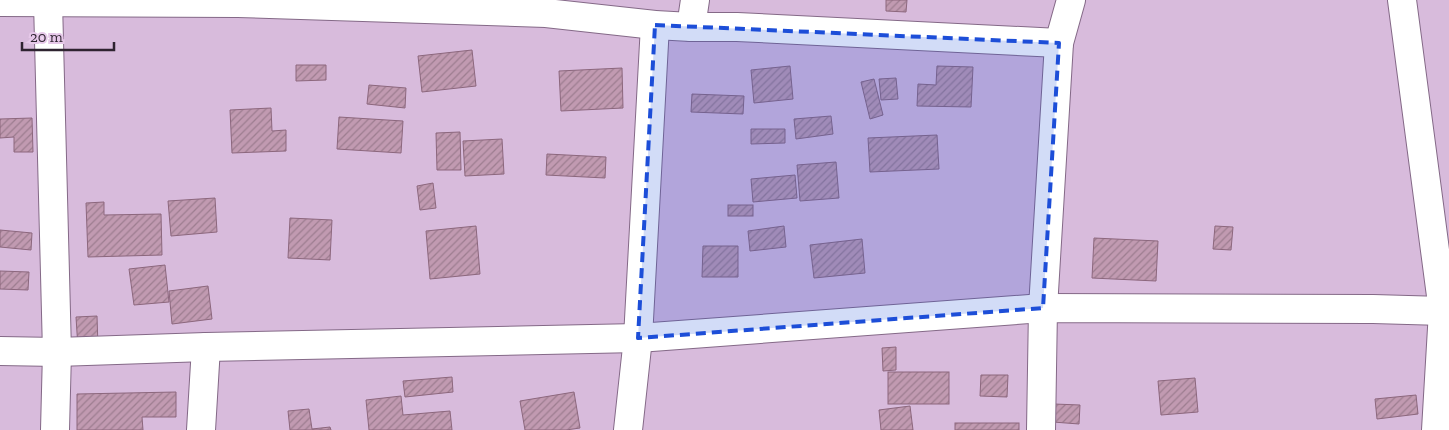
<svg xmlns="http://www.w3.org/2000/svg" width="1449" height="430" viewBox="0 0 1449 430" font-family="'Zilla Slab',serif">
  <defs>
    <pattern id="building-hatch" width="6" height="6" patternUnits="userSpaceOnUse" patternTransform="scale(1.25)"><rect width="6" height="6" fill="#c19ab1"/><path d="M-1 1l2-2M0 6l6-6M5 7l2-2" fill="none" stroke="#9d7d90"/></pattern>
  </defs>
  <rect width="100%" height="100%" fill="#d8bbdc"/>
  <!-- building -->
  <g fill="url(#building-hatch)" stroke="#8c677d">
    <path d="M886,0H907L906,12L886,11Z"/>
    <path d="M472,50L476,86L422,92L418,56Z"/>
    <path d="M296,65H326V80L296,81Z"/>
    <path d="M790,66L793,99L754,103L751,70Z"/>
    <path d="M937,66L973,67L971,107L917,106L918,84L936,85Z"/>
    <path d="M622,68L623,108L561,111L559,71Z"/>
    <path d="M896,78L898,99L881,100L879,79Z"/>
    <path d="M874,79L883,115L870,119L861,82Z"/>
    <path d="M369,85L406,88L405,108L367,104Z"/>
    <path d="M692,94L744,96L743,114L691,112Z"/>
    <path d="M271,108L272,131L286,130V151L232,153L230,110Z"/>
    <path d="M831,116L833,134L796,139L794,119Z"/>
    <path d="M339,117L403,121L401,153L337,149Z"/>
    <path d="M32,118L33,152H14V137L0,138V119Z"/>
    <path d="M751,129H785V143L751,144Z"/>
    <path d="M460,132L461,170H437L436,133Z"/>
    <path d="M937,135L939,169L870,172L868,138Z"/>
    <path d="M502,139L504,174L465,176L463,141Z"/>
    <path d="M547,154L606,157L605,178L546,175Z"/>
    <path d="M836,162L839,198L800,201L797,165Z"/>
    <path d="M795,175L797,198L753,202L751,179Z"/>
    <path d="M433,183L436,208L420,210L417,186Z"/>
    <path d="M215,198L217,232L171,236L168,201Z"/>
    <path d="M104,202V215L161,214L162,255L88,257L86,203Z"/>
    <rect x="728" y="205" width="25" height="11"/>
    <path d="M290,218L332,220L330,260L288,258Z"/>
    <path d="M476,226L480,274L430,279L426,231Z"/>
    <path d="M784,226L786,247L750,251L748,231Z"/>
    <path d="M1215,226L1233,227L1231,250L1213,249Z"/>
    <path d="M0,230L32,233L31,250L0,247Z"/>
    <path d="M1094,238L1158,241L1156,281L1092,278Z"/>
    <path d="M862,239L865,273L814,278L810,245Z"/>
    <path d="M703,246H738V277H702Z"/>
    <path d="M165,265L169,302L134,305L129,269Z"/>
    <path d="M0,271L29,272L28,290L0,289Z"/>
    <path d="M208,286L212,319L172,324L169,291Z"/>
    <path d="M97,316L98,347L78,348L76,317Z"/>
    <path d="M896,347V370L883,371L882,348Z"/>
    <rect x="888" y="372" width="61" height="32"/>
    <path d="M981,375H1008L1007,397L980,396Z"/>
    <path d="M452,377L453,392L405,397L403,381Z"/>
    <path d="M1195,378L1198,412L1161,415L1158,381Z"/>
    <path d="M176,392V417H142L143,430H77V394Z"/>
    <path d="M574,392L580,428L566,430H525L520,401Z"/>
    <path d="M1416,395L1418,414L1377,419L1375,399Z"/>
    <path d="M401,396L403,415L450,411L452,430H369L366,400Z"/>
    <path d="M1054,404L1080,405L1079,424L1053,422Z"/>
    <path d="M910,406L913,430H881L879,410Z"/>
    <path d="M309,409L312,429L330,427L331,430H290L288,411Z"/>
    <rect x="955" y="423" width="64" height="7"/>
  </g>
  <g fill="none" stroke-linecap="round" stroke-linejoin="round">
    <!-- minor casing -->
    <g stroke="#846987" stroke-width="30">
      <g id="minor">
        <path d="M1402,0L1443,311L1436,430"/>
        <path d="M0,2L238,3L546,13L655,25L691,27H737L1059,43"/>
        <path d="M48,2L57,352L55,430"/>
        <path d="M691,27L695,0"/>
        <path d="M0,351L57,352L206,347L638,338L1043,308L1373,309L1443,311"/>
        <path d="M201,430L206,347"/>
        <path d="M628,430L638,338L655,25"/>
        <path d="M1041,430L1043,308L1059,43L1071,0"/>
      </g>
    </g>
    <!-- minor -->
    <use href="#minor" stroke="#fff" stroke-width="28"/>
  </g>
  <!-- marked area -->
  <path fill="#1d4ed8" fill-opacity="0.2" stroke="#1d4ed8" stroke-width="4" stroke-dasharray="10 6" stroke-linejoin="round" d="M655,25L1059,43L1043,308L638,338Z"/>
  <!-- scale -->
  <path d="M22 42v8h92v-8" fill="none" stroke="#2e2330" stroke-width="2.5"/>
  <text x="30" y="42" font-size="15" fill="#2e2330" stroke="#e6c8e9" stroke-width="4" paint-order="stroke">20 m</text>
</svg>
